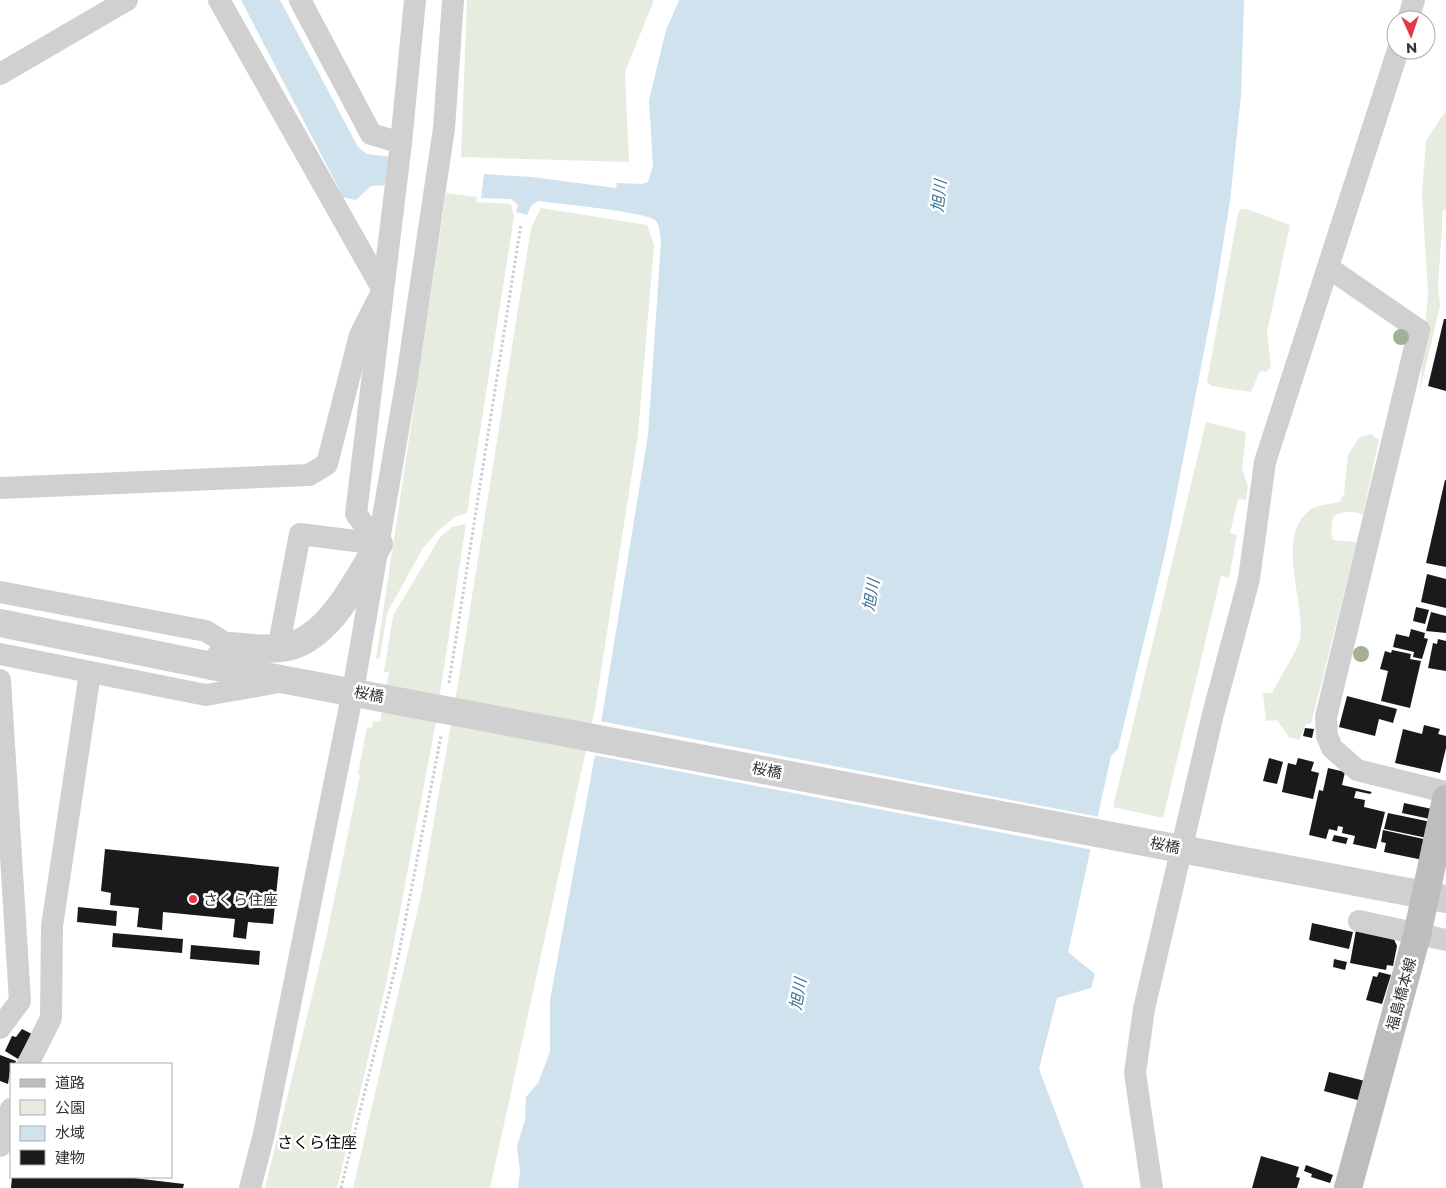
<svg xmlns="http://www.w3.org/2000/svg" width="1446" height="1188" viewBox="0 0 1446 1188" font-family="Montserrat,'Noto Sans JP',sans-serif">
  <rect width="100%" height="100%" fill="#fff"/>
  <!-- green -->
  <g fill="#e6ecdf">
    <path d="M467,0H654L625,72L629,162L461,157Z"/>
    <path d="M1444,113H1446V209L1443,211L1438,287L1440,306L1420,390L1428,293L1422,193L1426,141Z"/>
    <path d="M446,193L477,197L476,202L511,204L514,217L467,513L455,517L438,531L423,548L387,613L380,658L376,659Z"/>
    <path d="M541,208L647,225L654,245L638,435L595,709L490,1188H353L421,895L458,684L531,228Z"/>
    <path d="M1241,209H1247L1290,225L1267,332L1271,366L1267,372L1260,371L1251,392L1211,386L1207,381L1238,214Z"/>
    <path d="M1206,422L1246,432L1242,469L1248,486L1246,500L1238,499L1230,533L1237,535L1229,578L1221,576L1163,818L1113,807Z"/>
    <path d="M1371,434L1379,440L1363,515C1353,511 1343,510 1333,517L1331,532L1333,540L1357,542L1311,724H1306L1299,740L1289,737L1277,720L1266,721L1263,693H1272C1278,680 1297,652 1300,639C1306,602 1274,537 1310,510C1316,505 1331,504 1339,502L1344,494L1348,455L1359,438Z"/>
    <path d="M466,524L434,733L386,984L337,1188H265L326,939L360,775L358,774L367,727L372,728L373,721L380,722L389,672H384L393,616L440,537L452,527Z"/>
  </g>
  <!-- water -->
  <g fill="#cfe2ee">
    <path d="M241,0H280L358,147L367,154L391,157L387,185L371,186L356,200L336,196L339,189Z"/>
    <path d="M679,0H1244L1241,96L1230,201L1214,300L1165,553L1118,749L1111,756L1068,952L1095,974L1091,988L1057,998L1039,1069L1084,1188H518L520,1172L517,1146L525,1120L526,1097L538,1083L550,1052V1000L603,711L648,435L661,242C660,236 660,224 655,220C642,211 558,204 538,201L531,206L527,215L516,212L518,205L511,199L481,198L484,174L532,177L616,188L617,183L642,184L648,182L653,166L649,100L666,30Z"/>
  </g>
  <!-- pier -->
  <path fill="#fff" d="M599,721L1100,817L1093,850L593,755Z"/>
  <!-- building -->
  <g fill="#1a1a1a">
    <path d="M1444,319H1446V391L1428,386Z"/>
    <path d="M1445,480H1446V567L1426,563Z"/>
    <path d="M1427,574L1446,579V608L1421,602Z"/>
    <path d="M1416,607L1429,610L1425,624L1413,621Z"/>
    <path d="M1431,612L1446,616V633L1426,631Z"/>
    <path d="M1411,629L1425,633L1424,638L1428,639L1422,659L1413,657L1414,652L1393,647L1396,634L1409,637Z"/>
    <path d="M1438,639L1446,641V671L1428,668L1433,643L1437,644Z"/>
    <path d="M1392,650L1411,654L1410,659L1421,661L1410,708L1381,701L1388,671L1380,669L1385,651L1391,653Z"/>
    <path d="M1347,696L1397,709L1393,723L1379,719L1375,736L1339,727Z"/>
    <path d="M1424,725L1440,729L1438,734L1446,736V748L1440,773L1395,763L1403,729L1422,734Z"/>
    <path d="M1305,728L1314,729L1312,738L1303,736Z"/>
    <path d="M1269,758L1283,762L1277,784L1263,781Z"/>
    <path d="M1298,758L1314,762L1311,771L1319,773L1313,799L1282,792L1288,763L1296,765Z"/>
    <path d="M1328,768L1345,772L1342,785L1372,792L1370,794L1356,791L1354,798L1365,800L1364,807L1385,812L1376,849L1353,844L1355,836L1342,833L1343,827L1338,826L1337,831L1329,829L1326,839L1309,835L1319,790L1323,791Z"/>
    <path d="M1404,803L1432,809L1430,819L1402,813Z"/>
    <path d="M1388,813L1431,822L1427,838L1384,829Z"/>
    <path d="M1383,830L1428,840L1423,860L1384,852L1386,843L1381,842Z"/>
    <path d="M1334,835L1348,838L1346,844L1332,841Z"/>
    <path d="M105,849L279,867L273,924L248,922L246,939L233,937L235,919L163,912L162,930L137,927L139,908L110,905L111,893L101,891Z"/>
    <path d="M78,907L117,911L116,926L77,922Z"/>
    <path d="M1312,923L1353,932L1349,949L1309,940Z"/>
    <path d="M1356,930L1393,937L1397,946L1393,966L1387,965L1386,970L1350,963Z"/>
    <path d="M113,933L183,939L182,953L112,947Z"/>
    <path d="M191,945L260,951L259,965L190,959Z"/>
    <path d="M1334,959L1347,962L1345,970L1333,967Z"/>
    <path d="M1379,972L1391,975L1382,1004L1366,1000L1373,976L1377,977Z"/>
    <path d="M22,1029L32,1034L18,1059L5,1051L12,1036L16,1037Z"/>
    <path d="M0,1055L16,1061L15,1064H11L8,1084L0,1081Z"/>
    <path d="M1329,1072L1365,1081L1361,1101L1324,1091Z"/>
    <path d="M1261,1156L1299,1167L1296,1177L1300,1178L1297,1188H1252Z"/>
    <path d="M1306,1165L1333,1175L1330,1183L1311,1177L1312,1174L1304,1171Z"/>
    <path d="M12,1177H125L184,1184L183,1188H11Z"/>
  </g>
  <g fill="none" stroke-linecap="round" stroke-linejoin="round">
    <!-- path -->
    <g stroke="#cdcdcd" stroke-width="3" stroke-dasharray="2.5 2.5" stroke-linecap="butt">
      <path d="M449,683L521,224"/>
      <path d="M341,1188L399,953L441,736"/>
    </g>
    <!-- minor -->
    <g stroke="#d0d0d0" stroke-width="22">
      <path d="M300,0L371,134L401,143"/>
      <path d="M1408,20L1414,0"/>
      <path d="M0,74L127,0"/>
      <path d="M1329,268L1419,330L1326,717L1327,736L1332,748L1357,770L1446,792"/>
      <path d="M0,488L309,475L327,464L360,335L383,290L219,0"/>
      <path d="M379,544L356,514L401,143L415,0"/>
      <path d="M0,592L206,631L230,646"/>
      <path d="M278,649L300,534L379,544"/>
      <path d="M0,654L206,695L279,682"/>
      <path d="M0,680L20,1001L0,1028"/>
      <path d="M1359,921L1446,940"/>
      <path d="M28,1064L51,1018L52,926L90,673"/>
      <path d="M0,1146L11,1109"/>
      <path d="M250,1188L264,1134L353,691L407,378L444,128L453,0"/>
      <path d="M1152,1188L1135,1073L1144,1009L1213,714L1249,579L1265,462L1398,50"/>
    </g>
    <!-- tertiary -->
    <g stroke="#d0d0d0" stroke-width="28">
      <path d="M0,623L212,666L1446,899"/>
      <path d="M212,666L230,646C248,647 269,651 287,647C330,638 358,578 379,544"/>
    </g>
    <!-- secondary -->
    <path stroke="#bdbdbd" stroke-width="28" d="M1348,1188L1417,935L1446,799"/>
  </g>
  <!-- trees -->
  <g fill="#a2b095">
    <circle cx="1401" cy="337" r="8"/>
    <circle cx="1361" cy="654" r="8"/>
  </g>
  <!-- markers -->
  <circle fill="#e63946" stroke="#fff" stroke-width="2" cx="193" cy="899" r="5"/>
  <g text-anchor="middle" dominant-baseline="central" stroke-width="5" stroke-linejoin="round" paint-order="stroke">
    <!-- street labels -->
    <g font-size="15" fill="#333" stroke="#fff">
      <text transform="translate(369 694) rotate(11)">桜橋</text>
      <text transform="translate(767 770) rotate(11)">桜橋</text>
      <text transform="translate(1165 845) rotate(11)">桜橋</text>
      <text transform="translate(1401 994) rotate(-75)">福島橋本線</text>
    </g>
    <!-- poi labels -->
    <g font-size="15" fill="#333" stroke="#fff" text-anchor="start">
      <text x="203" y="899">さくら住座</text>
    </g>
    <!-- water labels -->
    <g font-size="16" font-style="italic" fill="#3f7597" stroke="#fff">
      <text transform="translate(939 196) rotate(-84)">旭川</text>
      <text transform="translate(871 595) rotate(-80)">旭川</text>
      <text transform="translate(798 994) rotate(-80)">旭川</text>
    </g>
    <!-- neighbourhood labels -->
    <g font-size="16" fill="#000" stroke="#fff">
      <text x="317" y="1142">さくら住座</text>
    </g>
  </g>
  <!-- legend -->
  <rect x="10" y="1063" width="162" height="115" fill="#ffffff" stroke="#adadad"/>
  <rect x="20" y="1079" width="25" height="8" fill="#bdbdbd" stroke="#adadad"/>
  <text x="55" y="1088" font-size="15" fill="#333333">道路</text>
  <rect x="20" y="1100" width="25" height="15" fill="#e6ecdf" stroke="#adadad"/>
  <text x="55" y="1113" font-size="15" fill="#333333">公園</text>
  <rect x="20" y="1126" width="25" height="15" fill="#cfe2ee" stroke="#adadad"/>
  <text x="55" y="1138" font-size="15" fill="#333333">水域</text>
  <rect x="20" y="1150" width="25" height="15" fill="#1a1a1a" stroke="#adadad"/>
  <text x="55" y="1163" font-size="15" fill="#333333">建物</text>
  <!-- north arrow -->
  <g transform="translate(1411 35) rotate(177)"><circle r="24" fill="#ffffff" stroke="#adadad"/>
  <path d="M0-4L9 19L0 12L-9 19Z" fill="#e63946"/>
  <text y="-8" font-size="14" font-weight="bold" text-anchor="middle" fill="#333333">N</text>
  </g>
</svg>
